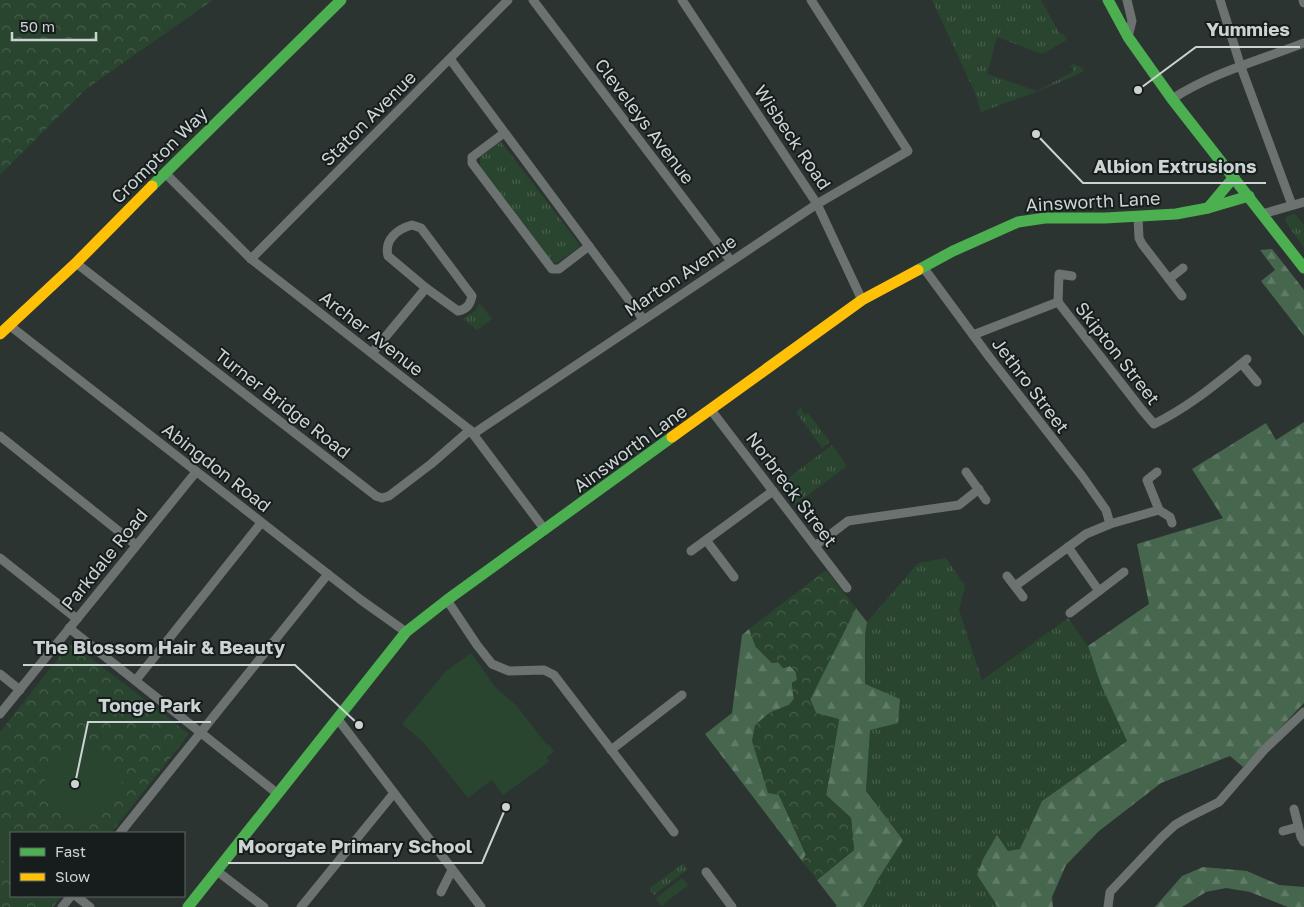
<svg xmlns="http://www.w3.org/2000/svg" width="1304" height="907" viewBox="0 0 1304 907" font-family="'Golos Text',sans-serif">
  <defs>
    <pattern id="grass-tufts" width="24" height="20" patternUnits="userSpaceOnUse" patternTransform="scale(1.25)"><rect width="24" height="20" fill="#29442f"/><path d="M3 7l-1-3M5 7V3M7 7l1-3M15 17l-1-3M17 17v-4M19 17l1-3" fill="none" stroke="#475e4c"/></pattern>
    <pattern id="forest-firs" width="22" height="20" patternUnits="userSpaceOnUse" patternTransform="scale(1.25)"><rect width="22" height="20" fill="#47664e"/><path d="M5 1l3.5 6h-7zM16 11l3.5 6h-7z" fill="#607b67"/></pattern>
    <pattern id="park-crowns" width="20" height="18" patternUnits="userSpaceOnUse" patternTransform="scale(1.25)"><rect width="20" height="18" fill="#29442f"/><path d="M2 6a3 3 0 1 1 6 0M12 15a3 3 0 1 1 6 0" fill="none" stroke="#475e4c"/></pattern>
  </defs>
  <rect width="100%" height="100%" fill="#2c3432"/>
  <!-- grass -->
  <g fill="url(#grass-tufts)">
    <path d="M932,0H1041L1060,34H1063L1067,40L1042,54L997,37L987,74L1037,91L1074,71L1071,66L1074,64L1081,67L1084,71C1051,88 1016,99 981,112L975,93Z"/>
    <path d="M500,142L502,143L580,245L579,247L557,263L551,262L480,167V157Z"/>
    <path d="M1295,214L1304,225V248L1285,221L1287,216Z"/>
    <path d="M479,303L492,319L477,330L463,319L475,311Z"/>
    <path d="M801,408L805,415L808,413L830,442L822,448L796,412Z"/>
    <path d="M832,445L847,466L795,505L780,484Z"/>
    <path d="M946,558L965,586L959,610L982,680L1068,618L1088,646L1101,685L1127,741L1042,801L1020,849L1008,851L997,835L977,875L998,907H863L878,879L903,840L866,791L870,730L865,684V635L867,622L918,563Z"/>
    <path d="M683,863L688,869L654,895L649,889Z"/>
    <path d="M682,878L688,885L661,906L656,898Z"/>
  </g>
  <!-- forest -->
  <g fill="url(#forest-firs)">
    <path d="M1272,249L1304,290V336L1261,281L1275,270L1260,250Z"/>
    <path d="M1304,422V703L1243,767L1230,756L1161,783L1099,831L1066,865L1052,897L1053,907H998L977,875L983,859L997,835L1008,851L1020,849L1042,801L1127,741L1101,685L1088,646L1149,604L1137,544L1223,518L1192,469L1266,423L1276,440Z"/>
    <path d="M856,608L867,622L865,635V684L900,699L898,723L870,730L866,791L903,840L878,879L863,907H835L837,906L817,880L854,850L851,818L826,795L839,720L816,713L810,699Z"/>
    <path d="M749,629L756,647L772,663L778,662L783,668L790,666L796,672L797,680L792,683L794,699L789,705L769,713L779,795L806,855L802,861L705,734L732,713L742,635Z"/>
    <path d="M1203,867L1247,871L1279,885L1304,887V907H1288L1250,892L1226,888L1206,892L1182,907H1155L1182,876Z"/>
  </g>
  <!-- park -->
  <g fill="url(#park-crowns)">
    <path d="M0,0H213L86,89L0,175Z"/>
    <path d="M826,570L856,608L810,700L816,713L839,719L826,795L851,818L854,850L817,880L802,861L806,854L779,795L768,793L752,741L755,725L769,713L789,705L794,699L792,683L797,680L796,672L790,666L783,668L778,662L773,663L756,647L749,629Z"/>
    <path d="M74,645L189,734L111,833H11V896H62L53,907H0V732L68,646Z"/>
  </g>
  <!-- pitch -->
  <g fill="#29442f">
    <path d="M471,653L495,687L517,706L547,745L549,744L554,752L547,757L549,762L503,795L492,780L468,798L424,743L402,724L445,672Z"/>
    <path d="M78,737L128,775L88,828L38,789Z"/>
    <path d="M6,822L20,833H11V867L0,858V829Z"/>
  </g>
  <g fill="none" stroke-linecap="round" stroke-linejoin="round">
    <!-- street -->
    <g stroke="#6b726f" stroke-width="9">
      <path d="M533,0L731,261"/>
      <path d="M682,0L817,204L862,300"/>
      <path d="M1127,0L1132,21L1128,37"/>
      <path d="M1220,0L1241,67L1292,205"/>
      <path d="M1303,0L1304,3"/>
      <path d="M450,59L643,319"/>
      <path d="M1172,99C1212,73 1260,60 1304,43"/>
      <path d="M504,133L472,157V163L552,269H559L589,246"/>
      <path d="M165,173L251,259L470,430L545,530"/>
      <path d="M1262,214L1304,202"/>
      <path d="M1138,217L1139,238L1142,244L1182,296"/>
      <path d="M412,225L421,228L472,296C470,305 467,309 458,311L426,288L388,256C384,240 397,229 412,225Z"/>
      <path d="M251,259L508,0"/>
      <path d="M76,263L376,496L382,498L389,496L431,464L470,430"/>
      <path d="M923,267L990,358L1082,476L1106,510L1110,524"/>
      <path d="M1169,279L1183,268"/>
      <path d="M1058,302L1142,410L1154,424C1189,407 1217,383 1247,359"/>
      <path d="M1058,302L1059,274L1072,276"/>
      <path d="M9,325L361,600L406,632"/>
      <path d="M973,335L1058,302"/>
      <path d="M372,353L426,288"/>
      <path d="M1242,364L1257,382"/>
      <path d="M711,410L847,588"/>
      <path d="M473,434L817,204L908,151L811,0"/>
      <path d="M0,436L136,545"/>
      <path d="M966,472L986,500"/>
      <path d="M1159,510L1170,517L1172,523"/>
      <path d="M706,540L734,577"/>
      <path d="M815,546L848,521L959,505L979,489"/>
      <path d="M1068,547L1099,591"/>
      <path d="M691,551L773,491"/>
      <path d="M0,558L77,619"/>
      <path d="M1007,576L1023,597"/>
      <path d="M1015,586L1086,534L1110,524L1159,510L1147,480L1157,472"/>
      <path d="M447,600L477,645L492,664L509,671L544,670L554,675L674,832"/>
      <path d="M1070,613L1124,572"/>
      <path d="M69,628L278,794"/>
      <path d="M0,674L20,690"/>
      <path d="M136,680L261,523"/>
      <path d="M0,714L196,472"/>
      <path d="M337,718L481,907"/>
      <path d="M611,750L682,695"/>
      <path d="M1294,809L1301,837L1304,842"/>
      <path d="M1283,831L1298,827"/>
      <path d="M120,833L328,574"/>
      <path d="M217,871L264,907"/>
      <path d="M706,872L732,907"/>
      <path d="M441,892L452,870"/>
      <path d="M76,896L90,907"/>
      <path d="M62,907L71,896"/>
      <path d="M301,907L394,793"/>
      <path d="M1108,907L1110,892L1162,837L1175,825L1187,818L1219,802L1264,750L1304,712"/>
    </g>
    <!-- fast -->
    <g stroke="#4caf50" stroke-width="11">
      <path d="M1108,0L1128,37L1172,99L1304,268"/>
      <path d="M152,186L341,0"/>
      <path d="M1208,208L1234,177"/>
      <path d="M918,270L953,251L1018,222L1045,218H1105L1176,214L1208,208L1249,196"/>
      <path d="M188,907L406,632L447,600L672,437"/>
    </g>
    <!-- slow -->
    <g stroke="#ffc107" stroke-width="11">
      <path d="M0,334L76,263L152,186"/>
      <path d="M672,437L862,300L918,270"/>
    </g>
  </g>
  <g text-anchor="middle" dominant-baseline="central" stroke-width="4" stroke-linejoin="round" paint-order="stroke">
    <!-- street labels -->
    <g font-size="18" fill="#cbd4d3" stroke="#161d1c">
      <text transform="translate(368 118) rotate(-45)">Staton Avenue</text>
      <text transform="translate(645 121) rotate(53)">Cleveleys Avenue</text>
      <text transform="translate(793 137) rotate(56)">Wisbeck Road</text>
      <text transform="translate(159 155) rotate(-45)">Crompton Way</text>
      <text transform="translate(1093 201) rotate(-3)">Ainsworth Lane</text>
      <text transform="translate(680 275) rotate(-34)">Marton Avenue</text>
      <text transform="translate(372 333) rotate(38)">Archer Avenue</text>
      <text transform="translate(1118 353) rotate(52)">Skipton Street</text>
      <text transform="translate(1031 385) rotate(53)">Jethro Street</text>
      <text transform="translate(283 403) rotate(38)">Turner Bridge Road</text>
      <text transform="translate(630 448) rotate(-36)">Ainsworth Lane</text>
      <text transform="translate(217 467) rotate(38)">Abingdon Road</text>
      <text transform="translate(792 489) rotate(53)">Norbreck Street</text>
      <text transform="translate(104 559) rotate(-51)">Parkdale Road</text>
    </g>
  </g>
  <!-- callouts -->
  <path fill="none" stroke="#cbd4d3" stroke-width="2" d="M1138 90L1196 47H1300M1036 134L1083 183H1266M359 725L295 665H23M75 784L88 722H211M506 807L482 863H228"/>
  <g fill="#cbd4d3" stroke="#161d1c" stroke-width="2">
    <circle cx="1138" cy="90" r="5"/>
    <circle cx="1036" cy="134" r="5"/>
    <circle cx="359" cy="725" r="5"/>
    <circle cx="75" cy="784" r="5"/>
    <circle cx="506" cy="807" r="5"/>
  </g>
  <g font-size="19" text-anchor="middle" font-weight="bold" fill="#cbd4d3" stroke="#161d1c" stroke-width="4" stroke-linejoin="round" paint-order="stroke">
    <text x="1248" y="36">Yummies</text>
    <text x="1175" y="173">Albion Extrusions</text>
    <text x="159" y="654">The Blossom Hair &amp; Beauty</text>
    <text x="150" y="712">Tonge Park</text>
    <text x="355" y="853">Moorgate Primary School</text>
  </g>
  <!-- legend -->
  <rect x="10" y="832" width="175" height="65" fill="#161d1c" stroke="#5e6665"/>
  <rect x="20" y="848" width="25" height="8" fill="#4caf50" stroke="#5e6665"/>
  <text x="55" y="857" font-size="15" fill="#cbd4d3">Fast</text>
  <rect x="20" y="873" width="25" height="8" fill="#ffc107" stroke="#5e6665"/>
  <text x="55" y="882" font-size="15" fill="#cbd4d3">Slow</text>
  <!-- scale -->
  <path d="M12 32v8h84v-8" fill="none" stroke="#cbd4d3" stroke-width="2.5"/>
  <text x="20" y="32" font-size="15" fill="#cbd4d3" stroke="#161d1c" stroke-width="4" paint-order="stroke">50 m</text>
</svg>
